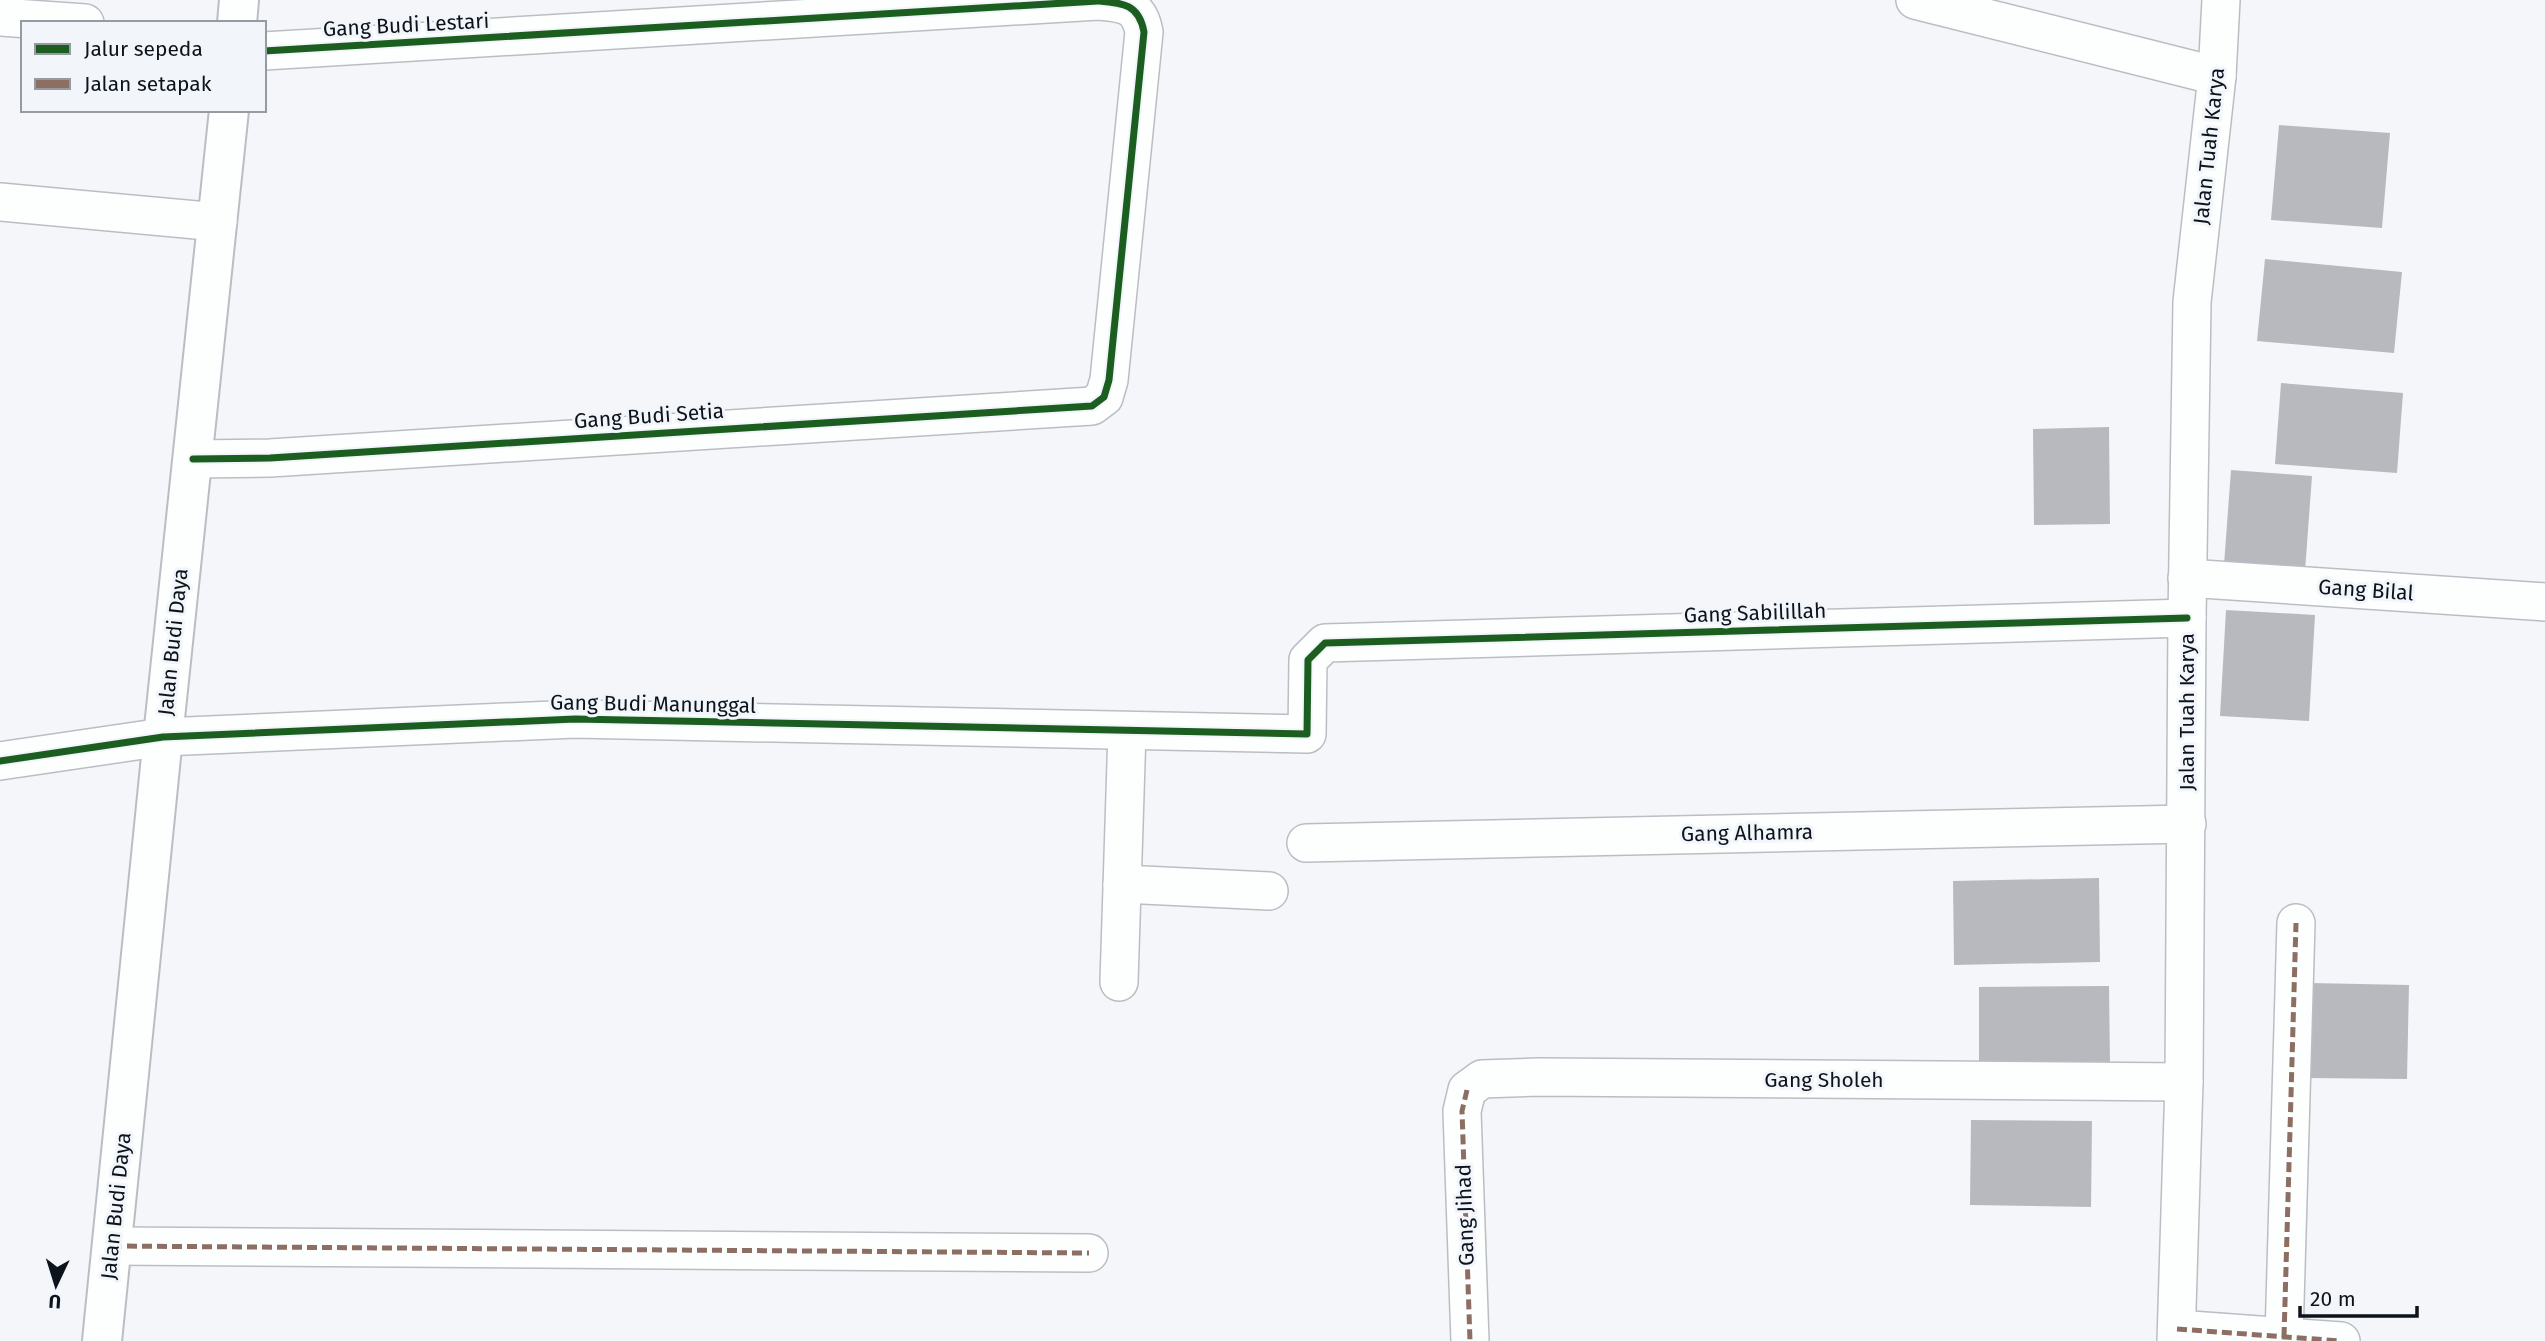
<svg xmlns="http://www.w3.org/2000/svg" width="2545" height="1341" viewBox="0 0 2545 1341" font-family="'Fira Sans',sans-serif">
  <rect width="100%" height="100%" fill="#f4f6f9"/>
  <!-- building -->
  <g fill="#b7b9bf">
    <path d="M2279,125L2390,133L2382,228L2271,220Z"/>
    <path d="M2265,259L2402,272L2394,353L2257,341Z"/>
    <path d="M2281,383L2403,393L2397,473L2275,464Z"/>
    <path d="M2109,427L2110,524L2034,525L2033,429Z"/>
    <path d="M2231,470L2312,476L2305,571L2224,565Z"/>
    <path d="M2226,610L2315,615L2309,721L2220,716Z"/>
    <path d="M2099,878L2100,962L1954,965L1953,881Z"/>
    <path d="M2310,983L2409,985L2407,1079L2308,1078Z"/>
    <path d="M2109,986L2110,1063L1979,1064V987Z"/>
    <path d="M1971,1120L2092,1121L2091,1207L1970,1205Z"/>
  </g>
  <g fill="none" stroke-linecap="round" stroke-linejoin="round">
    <!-- minor casing -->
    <g stroke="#babec4" stroke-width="40">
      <g id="minor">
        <path d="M1915,0L2217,76"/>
        <path d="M0,17L85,23"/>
        <path d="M0,202L218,222"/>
        <path d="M193,459L270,458L1092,406L1104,397L1109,380L1144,32C1139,4 1123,3 1098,1L264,51"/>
        <path d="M2187,578L2545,602"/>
        <path d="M0,761L163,737L575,719L1307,734L1308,660L1325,643L2187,618"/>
        <path d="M1306,843L2187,824"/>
        <path d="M1122,884L1269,891"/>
        <path d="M1119,982L1127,731"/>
        <path d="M112,1246L1089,1253"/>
        <path d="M2177,1329L2341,1341"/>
        <path d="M2284,1337L2296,923"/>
        <path d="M1470,1341L1462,1111L1467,1090L1482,1079L1539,1077L2184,1082"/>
        <path d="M2176,1341L2184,1082L2187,618L2192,302L2217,76L2221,0"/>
      </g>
    </g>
    <!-- tertiary casing -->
    <g stroke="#babec4" stroke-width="42">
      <g id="tertiary">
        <path d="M237,23L239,0"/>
        <path d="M102,1341L163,737L229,110"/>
      </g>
    </g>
    <!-- minor -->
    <use href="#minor" stroke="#fdfefe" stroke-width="37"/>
    <!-- tertiary -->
    <use href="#tertiary" stroke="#fdfefe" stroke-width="38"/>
    <!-- quiet -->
    <g stroke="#8d6e63" stroke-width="5" stroke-dasharray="10 5" stroke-linecap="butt">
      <path d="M1467,1090L1462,1111L1470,1341"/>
      <path d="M112,1246L1089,1253"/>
      <path d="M2177,1329L2341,1341"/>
      <path d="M2284,1337L2296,923"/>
    </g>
    <!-- cycleway casing -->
    <g stroke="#f2f6fb" stroke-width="11">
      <g id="cycleway">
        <path d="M193,459L270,458L1092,406L1104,397L1109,380L1144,32C1139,4 1123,3 1098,1L264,51"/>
        <path d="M0,761L163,737L575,719L1307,734L1308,660L1325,643L2187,618"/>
      </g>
    </g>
    <!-- cycleway -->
    <use href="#cycleway" stroke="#1b5e20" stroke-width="7"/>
  </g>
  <g text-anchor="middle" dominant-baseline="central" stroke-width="6" stroke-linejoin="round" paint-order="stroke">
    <!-- street labels -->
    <g font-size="21" fill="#0c131b" stroke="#f2f6fb">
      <text transform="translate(406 25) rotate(-3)">Gang Budi Lestari</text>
      <text transform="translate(2209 146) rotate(-84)">Jalan Tuah Karya</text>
      <text transform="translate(649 416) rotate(-4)">Gang Budi Setia</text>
      <text transform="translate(2366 590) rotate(4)">Gang Bilal</text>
      <text transform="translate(1755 613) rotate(-2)">Gang Sabilillah</text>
      <text transform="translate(173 642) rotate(-84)">Jalan Budi Daya</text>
      <text transform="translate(653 704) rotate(1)">Gang Budi Manunggal</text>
      <text transform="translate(2187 712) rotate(-90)">Jalan Tuah Karya</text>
      <text transform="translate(1747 833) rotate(-1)">Gang Alhamra</text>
      <text x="1824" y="1080">Gang Sholeh</text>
      <text transform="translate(116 1206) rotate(-84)">Jalan Budi Daya</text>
      <text transform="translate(1465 1215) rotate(-92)">Gang Jihad</text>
    </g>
  </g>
  <!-- legend -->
  <rect x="21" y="21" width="245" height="91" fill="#f2f6fb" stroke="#969ba1" stroke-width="2"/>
  <rect x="35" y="44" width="35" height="10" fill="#1b5e20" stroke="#969ba1" stroke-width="2"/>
  <text x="84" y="56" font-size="21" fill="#0c131b">Jalur sepeda</text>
  <rect x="35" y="79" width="35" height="10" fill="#8d6e63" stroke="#969ba1" stroke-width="2"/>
  <text x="84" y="91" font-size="21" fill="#0c131b">Jalan setapak</text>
  <!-- north arrow -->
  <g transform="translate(56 1285) rotate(184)" stroke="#f2f6fb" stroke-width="5" paint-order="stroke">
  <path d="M0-5L12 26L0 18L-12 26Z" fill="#0c131b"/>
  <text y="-10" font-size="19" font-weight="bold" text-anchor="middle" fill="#0c131b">U</text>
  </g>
  <!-- scale -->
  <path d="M2300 1306v10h117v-10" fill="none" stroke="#0c131b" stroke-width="3.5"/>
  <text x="2310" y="1306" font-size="21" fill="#0c131b" stroke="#f2f6fb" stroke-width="5" paint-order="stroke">20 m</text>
</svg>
